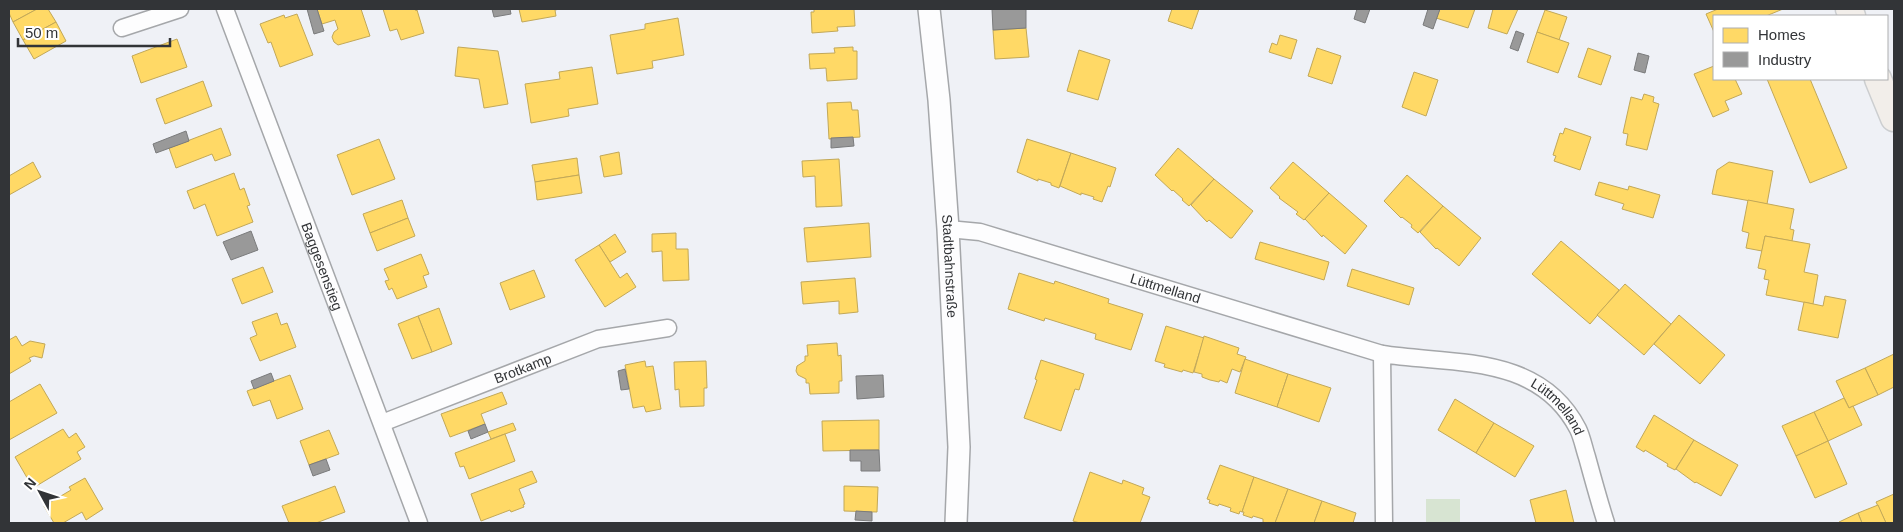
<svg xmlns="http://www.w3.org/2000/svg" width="1903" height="532" viewBox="0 0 1903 532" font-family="Helvetica,sans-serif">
  <rect width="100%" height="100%" fill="#eff1f6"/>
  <!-- green -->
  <rect fill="#d7e4d2" x="1426" y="499" width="34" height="24"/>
  <!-- homes -->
  <g fill="#ffd966" stroke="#c2a858">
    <path d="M9,9H37L13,22L9,13Z"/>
    <path d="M37,9H48L56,22L23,40L13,22Z"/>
    <path d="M317,9H361L370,36L338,45L334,42L332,37L334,32L338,29L335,20L322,24Z"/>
    <path d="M383,9H415L416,11L417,10L424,33L401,40L397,29L390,31Z"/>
    <path d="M519,9H560L555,10L556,16L522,22Z"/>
    <path d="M814,9H854L855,26L837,27L838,31L812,33L811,12H814Z"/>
    <path d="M1172,9H1199L1192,29L1168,21Z"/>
    <path d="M1440,9H1475L1468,28L1436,18Z"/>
    <path d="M1493,9H1518L1507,34L1488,28Z"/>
    <path d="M1718,9H1783L1766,16H1714V32L1706,14Z"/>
    <path d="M1545,10L1567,17L1559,40L1537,32Z"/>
    <path d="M297,14L313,55L280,67L271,42L268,43L260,24L284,15L285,18Z"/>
    <path d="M678,18L684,55L652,61L653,68L617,74L610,35L645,29V24Z"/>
    <path d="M56,22L66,41L34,59L23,40Z"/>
    <path d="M1026,28L1029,57L995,59L993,30Z"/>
    <path d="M1537,32L1569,43L1558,73L1527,62Z"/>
    <path d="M1280,35L1297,40L1291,59L1269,52L1272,43L1277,45Z"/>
    <path d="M177,39L187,67L141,83L132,56Z"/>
    <path d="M458,47L498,51L508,104L484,108L479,79L455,76Z"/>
    <path d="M853,47V51H857V79L827,81L826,68L810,69L809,54L835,53L834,48Z"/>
    <path d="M1317,48L1341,56L1332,84L1308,76Z"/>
    <path d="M1588,48L1611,56L1601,85L1578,77Z"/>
    <path d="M1079,50L1110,60L1098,100L1067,91Z"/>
    <path d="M1714,66V79H1735L1742,94L1725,101L1729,110L1713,117L1694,74Z"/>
    <path d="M592,67L598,104L568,109L569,116L531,123L525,84L560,79L559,72Z"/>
    <path d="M1414,72L1438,80L1426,116L1402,107Z"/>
    <path d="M1767,79H1810L1847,168L1810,183Z"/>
    <path d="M203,81L212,106L165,124L156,99Z"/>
    <path d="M1644,94L1654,97L1653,102L1659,104L1647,150L1626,145L1628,134L1623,133L1631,97L1642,100Z"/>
    <path d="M851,102L852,110H858L860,137L829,139L827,103Z"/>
    <path d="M221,128L231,155L215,161L212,154L176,168L169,148Z"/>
    <path d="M1565,128L1591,137L1580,170L1554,161L1556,156L1553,155L1560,133L1563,134Z"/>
    <path d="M379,139L395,179L352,195L337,155Z"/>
    <path d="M1027,139L1071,153L1059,188L1051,185V183L1038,179V181L1017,172Z"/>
    <path d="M1178,148L1214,179L1189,206L1182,200L1183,199L1173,190L1172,191L1155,175Z"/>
    <path d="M619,152L622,174L604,177L600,156Z"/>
    <path d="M1071,153L1116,168L1110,187L1108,186L1102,202L1093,199L1094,197L1081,193V195L1060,186Z"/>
    <path d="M577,158L579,175L535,182L532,165Z"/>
    <path d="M839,159L842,206L816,207L815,176L803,177L802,161Z"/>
    <path d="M33,162L41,177L9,195V176Z"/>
    <path d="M1293,162L1329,193L1304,220L1296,214L1298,212L1279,198L1280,197L1270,188Z"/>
    <path d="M1729,162L1773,171L1767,204L1712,194L1717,170Z"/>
    <path d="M234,173L240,190L244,188L250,205L247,206L253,222L217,236L205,204L194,209L187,191Z"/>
    <path d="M579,175L582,193L537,200L535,182Z"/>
    <path d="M1407,175L1443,206L1418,233L1411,227L1412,225L1402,217L1401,218L1384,201Z"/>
    <path d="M1214,179L1253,211L1232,238H1230L1209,220L1207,222L1191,205Z"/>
    <path d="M1599,182L1628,190L1629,186L1660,195L1653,218L1622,209L1624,204L1595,195Z"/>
    <path d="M1329,193L1367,226L1345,254L1323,235L1322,237L1305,219Z"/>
    <path d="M402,200L408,218L370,233L363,214Z"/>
    <path d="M1748,200L1794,209L1790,229L1794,230L1792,241L1765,236L1762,251L1746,248L1749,233L1742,231Z"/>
    <path d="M1443,206L1481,238L1459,266L1437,248L1436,249L1420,232Z"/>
    <path d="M408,218L415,236L377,251L370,233Z"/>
    <path d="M869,223L871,257L807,262L804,228Z"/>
    <path d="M676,233V249H688L689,280L663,281L662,251L652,252V234Z"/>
    <path d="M615,234L626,252L610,262L599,245Z"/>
    <path d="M1765,236L1810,244L1804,272L1818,275L1813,304L1766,295L1769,280L1764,279L1766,270L1758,268Z"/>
    <path d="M1561,241L1619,290L1590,324L1532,274Z"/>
    <path d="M1260,242L1329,262L1324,280L1255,259Z"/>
    <path d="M599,245L620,278L627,273L636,287L605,307L575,260Z"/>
    <path d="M421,254L429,274L423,276L427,287L397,299L392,288L389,290L385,281L389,280L384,269Z"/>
    <path d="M263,267L273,292L242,304L232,279Z"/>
    <path d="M1352,269L1414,288L1409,305L1347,286Z"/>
    <path d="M534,270L545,297L510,310L500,283Z"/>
    <path d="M1019,273L1054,284L1055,281L1109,299L1108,303L1143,314L1131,350L1095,339L1096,334L1045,318L1044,321L1008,309Z"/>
    <path d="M855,278L858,312L839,314V301L803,304L801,282Z"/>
    <path d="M1625,284L1671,324L1644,355L1597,315Z"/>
    <path d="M1825,296L1846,300L1838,338L1798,330L1804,302L1823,306Z"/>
    <path d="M439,308L452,344L432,352L418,316Z"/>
    <path d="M277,313L281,325L287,323L296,347L260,361L250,338L257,335L252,322Z"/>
    <path d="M1679,315L1725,355L1700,384L1654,344Z"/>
    <path d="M418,316L432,352L412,359L398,324Z"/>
    <path d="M1166,326L1204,338L1193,373L1183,370L1182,372L1164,367L1165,364L1155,361Z"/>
    <path d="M16,336L22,346L30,341L45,344L42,358L34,356L29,358L31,361L9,374V340Z"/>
    <path d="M1204,336L1239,348L1237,354L1246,357L1240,372L1232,369L1227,383L1220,380L1219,382L1210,380L1202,377V374L1194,372Z"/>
    <path d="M837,343L838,356L841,355L842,381H839V393L810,394L809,383H806V379L798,375L796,371L797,366L805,361V356H808L807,345Z"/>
    <path d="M1894,354V387L1878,395L1865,368Z"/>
    <path d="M1245,359L1288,374L1277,407L1235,393Z"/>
    <path d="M1041,360L1084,374L1079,390L1075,389L1061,431L1024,418L1037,380L1035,379Z"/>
    <path d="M645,361L646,367L653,366L661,409L646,412L644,406L633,408L625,365Z"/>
    <path d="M706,361L707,388H704V406L680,407L679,389L675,390L674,362Z"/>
    <path d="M1865,368L1878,395L1849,408L1836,381Z"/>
    <path d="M1288,374L1331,388L1319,422L1277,407Z"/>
    <path d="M290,375L303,409L277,419L270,400L253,406L247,391Z"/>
    <path d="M40,384L57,413L9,440V402Z"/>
    <path d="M502,392L507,404L481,414L485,424L450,437L441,414Z"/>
    <path d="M1844,398L1849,408L1853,406L1862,425L1828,441L1814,412Z"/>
    <path d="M1455,399L1494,423L1476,453L1438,430Z"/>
    <path d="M1814,412L1828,441L1796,456L1782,426Z"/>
    <path d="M1654,415L1694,440L1675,470L1667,466L1668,464L1645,450L1644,452L1636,447Z"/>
    <path d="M879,420V450L823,451L822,421Z"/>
    <path d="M513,423L516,430L491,439L488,432Z"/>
    <path d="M1494,423L1534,446L1515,477L1476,453Z"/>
    <path d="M63,429L69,438L76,433L85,447L77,452L81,459L33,488L15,457Z"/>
    <path d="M329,430L339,454L309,465L300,441Z"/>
    <path d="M505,434L515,461L469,479L464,466L460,467L455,453Z"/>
    <path d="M1694,440L1738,465L1721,496L1696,482L1695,483L1676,469Z"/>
    <path d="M1828,441L1847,484L1815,498L1796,456Z"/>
    <path d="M1220,465L1254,477L1242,512L1240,511L1239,514L1230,511L1231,508L1219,504L1218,506L1209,503L1210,500L1207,499Z"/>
    <path d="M532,471L537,482L519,489L525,504L523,505L524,507L511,512L510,510L481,521L471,494Z"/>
    <path d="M1090,472L1122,484L1123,480L1144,488L1142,494L1150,497L1140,523H1080L1073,521Z"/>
    <path d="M1254,477L1288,489L1275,523H1265L1263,522V519L1253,516L1252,518L1243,515L1244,512H1242Z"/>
    <path d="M85,478L103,509L86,520L82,512L63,523H54L44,506L71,490L69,487Z"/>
    <path d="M335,486L345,512L316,523H289L282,506Z"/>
    <path d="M844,486L878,487L877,512L844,511Z"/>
    <path d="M1288,489L1322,501L1314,523H1275Z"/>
    <path d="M1566,490L1574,523H1536L1530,500Z"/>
    <path d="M1894,494V523H1886L1876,502Z"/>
    <path d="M1322,501L1356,513L1353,523H1314Z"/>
    <path d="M1878,505L1886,523H1862L1858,513Z"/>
    <path d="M1858,513L1862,523H1839V522Z"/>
  </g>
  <!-- industry -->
  <g fill="#999" stroke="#7a7b7c">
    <path d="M307,9H317L324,31L314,34Z"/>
    <path d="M492,9H510L511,14L494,17Z"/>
    <path d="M992,9H1026V28L993,30Z"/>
    <path d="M1357,9H1370L1365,23L1354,19Z"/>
    <path d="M1428,9H1440L1433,29L1423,25Z"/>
    <path d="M1516,31L1524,34L1518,51L1510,48Z"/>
    <path d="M1638,53L1649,56L1645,73L1634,70Z"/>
    <path d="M186,131L189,141L156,153L153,144Z"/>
    <path d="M853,137L854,146L831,148V138Z"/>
    <path d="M251,231L258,250L231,260L223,242Z"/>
    <path d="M625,369L629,389L621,390L618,371Z"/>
    <path d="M271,373L274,381L254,389L251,381Z"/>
    <path d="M883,375L884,397L857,399L856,376Z"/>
    <path d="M485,424L488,432L471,439L468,431Z"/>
    <path d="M850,450H879L880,471H861V461H850Z"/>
    <path d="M326,459L330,470L313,476L309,465Z"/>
    <path d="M856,511L872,512V521L855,520Z"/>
  </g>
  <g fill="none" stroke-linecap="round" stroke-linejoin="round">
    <!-- minor casing -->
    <g stroke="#a5a7aa" stroke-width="19">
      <g id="minor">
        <path id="s1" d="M225,9L419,523"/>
        <path d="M122,28L180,9"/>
        <path id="s2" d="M948,229L980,232L1382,354"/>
        <path id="s3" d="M382,423L598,339L668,328"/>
        <path id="s4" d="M1384,523L1382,354C1452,365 1539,353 1578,429C1582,437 1584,448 1587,457C1593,479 1599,501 1606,523"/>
      </g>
    </g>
    <!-- tertiary casing -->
    <g stroke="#a5a7aa" stroke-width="24">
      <g id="tertiary">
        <path id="s5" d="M929,9L939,100L948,229L959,447L956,523"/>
      </g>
    </g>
    <!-- primary casing -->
    <g stroke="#ccced0" stroke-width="29">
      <g id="primary">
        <path d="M1849,9L1852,16"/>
        <path d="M1878,79L1894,118"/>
      </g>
    </g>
    <!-- minor -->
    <use href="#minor" stroke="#fdfdfe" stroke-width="16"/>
    <!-- tertiary -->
    <use href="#tertiary" stroke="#fdfdfe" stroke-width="21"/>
    <!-- primary -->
    <use href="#primary" stroke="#f2eeea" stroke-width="26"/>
  </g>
  <g text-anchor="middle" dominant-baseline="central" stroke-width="5" stroke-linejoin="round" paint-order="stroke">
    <!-- street labels -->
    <g font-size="14" fill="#323437" stroke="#fff">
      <text stroke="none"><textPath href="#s1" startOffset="275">Baggesenstieg</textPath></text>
      <text stroke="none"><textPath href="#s5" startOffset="258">Stadtbahnstraße</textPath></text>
      <text stroke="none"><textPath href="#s2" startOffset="226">Lüttmelland</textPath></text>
      <text stroke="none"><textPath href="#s3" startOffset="151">Brotkamp</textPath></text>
      <text stroke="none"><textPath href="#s4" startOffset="359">Lüttmelland</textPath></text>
    </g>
  </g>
  <!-- border -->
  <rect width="1903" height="532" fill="none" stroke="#323437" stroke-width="20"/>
  <!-- legend -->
  <rect x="1713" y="15" width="175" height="65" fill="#ffffff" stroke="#adaeaf"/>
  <rect x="1723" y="28" width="25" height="15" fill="#ffd966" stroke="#adaeaf"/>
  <text x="1758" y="40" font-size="15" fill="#323437">Homes</text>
  <rect x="1723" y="52" width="25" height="15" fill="#999999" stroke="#adaeaf"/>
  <text x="1758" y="65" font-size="15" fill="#323437">Industry</text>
  <!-- north arrow -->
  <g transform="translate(40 492) rotate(310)" stroke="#ffffff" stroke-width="4" paint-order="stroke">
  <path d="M0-4L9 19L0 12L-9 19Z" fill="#323437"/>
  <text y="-8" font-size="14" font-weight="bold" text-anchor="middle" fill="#323437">N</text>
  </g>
  <!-- scale -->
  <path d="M18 38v8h152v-8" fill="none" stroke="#323437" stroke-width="2.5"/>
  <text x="25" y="38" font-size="15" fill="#323437" stroke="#ffffff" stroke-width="4" paint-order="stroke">50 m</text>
</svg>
